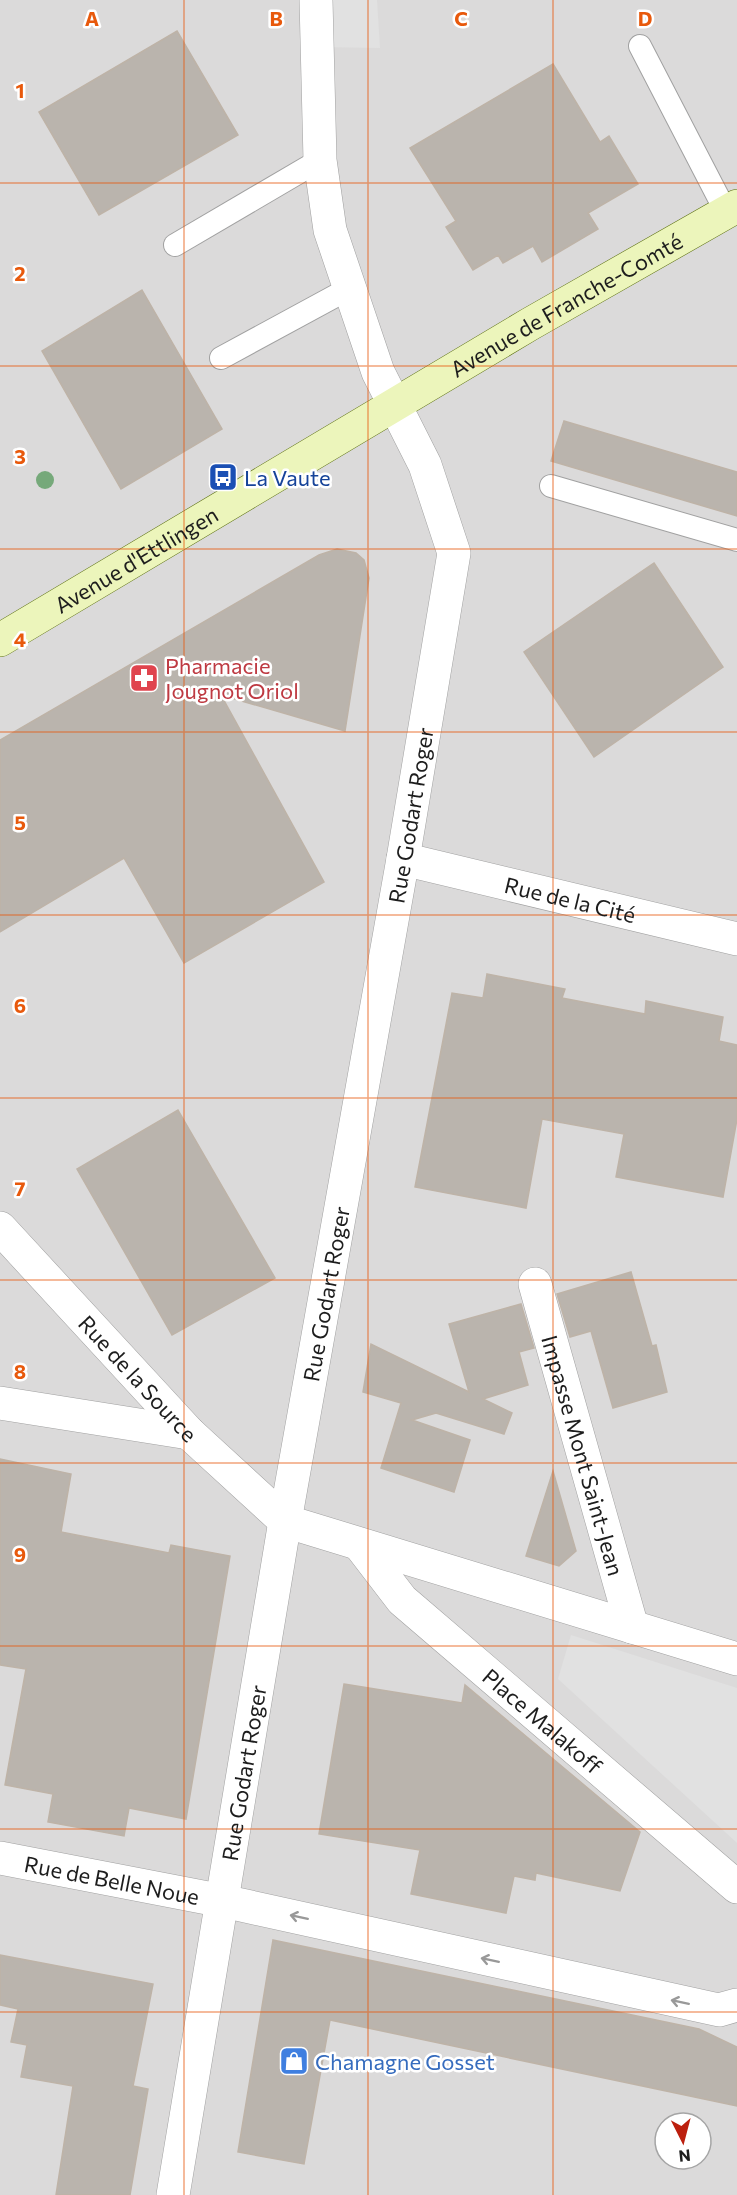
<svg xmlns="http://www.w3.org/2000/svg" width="737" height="2195" viewBox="0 0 737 2195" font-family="Commissioner,sans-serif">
  <rect width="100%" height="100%" fill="#eeebe4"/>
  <!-- residential -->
  <path fill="#dbdada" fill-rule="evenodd" d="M0,0H737V2195H0ZM665,2123H701V2159H665Z"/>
  <!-- parking -->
  <g fill="#e1e1e1">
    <path d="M316,0H377L380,48L319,47Z"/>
    <path d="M571,1635L737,1688V1843L558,1679Z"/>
  </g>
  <!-- building -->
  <g fill="#bab4ad" stroke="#beb3a7" stroke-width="1.5">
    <path d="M177,31L238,135L99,215L39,112Z"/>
    <path d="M553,64L600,142L609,136L638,184L588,213L598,229L542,262L533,246L503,263L498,255L473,270L446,227L456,221L410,148Z"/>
    <path d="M142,290L222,429L121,489L42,351Z"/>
    <path d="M564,421L737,472V516L551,461Z"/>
    <path d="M337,549L356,553L364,560L369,578L345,731L221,695L324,882L184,963L124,858L0,932V740L319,555Z"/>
    <path d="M654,563L723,667L594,757L524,652Z"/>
    <path d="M487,974L565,989L562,998L645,1014L646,1001L723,1017L719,1041L737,1045V1119L723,1197L616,1177L624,1134L542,1119L526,1208L415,1187L452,993L483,998Z"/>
    <path d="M178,1110L275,1278L172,1335L77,1169Z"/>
    <path d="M631,1272L652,1346L656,1345L667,1392L613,1408L591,1331L570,1337L557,1294Z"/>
    <path d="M521,1304L534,1348L519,1352L528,1385L483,1399L512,1413L504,1434L436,1413L412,1420L470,1440L454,1492L381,1468L401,1403L363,1392L371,1344L469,1392L449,1324Z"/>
    <path d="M0,1459L71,1474L61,1532L169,1553L171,1545L230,1556L186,1819L129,1808L124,1836L48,1822L53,1794L5,1785L26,1669L0,1665Z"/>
    <path d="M553,1471L576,1551L559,1566L526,1556Z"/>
    <path d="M344,1684L462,1703L465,1685L640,1832L620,1891L536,1873L535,1880L514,1876L506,1913L411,1894L420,1850L319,1834Z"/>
    <path d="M273,1940L699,2029L737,2047V2106L330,2020L304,2164L238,2152Z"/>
    <path d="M0,1955L153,1984L133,2086L148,2089L130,2195H56L73,2086L21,2077L27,2045L11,2042L18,2009L0,2005Z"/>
  </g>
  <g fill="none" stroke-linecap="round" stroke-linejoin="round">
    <!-- lane casing -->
    <g stroke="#a1a1a1" stroke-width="24">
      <g id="lane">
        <path d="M640,46L726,212"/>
        <path d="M175,245L320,160"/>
        <path d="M221,358L350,288"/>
        <path d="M551,486L737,540"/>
      </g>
    </g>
    <!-- street casing -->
    <g stroke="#a1a1a1" stroke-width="34">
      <g id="street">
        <path id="s1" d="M403,859L737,939"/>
        <path id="s2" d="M0,1228L189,1433L285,1521L737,1659"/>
        <path id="s3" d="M535,1284L632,1627"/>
        <path d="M0,1403L189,1433"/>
        <path id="s4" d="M359,1544L402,1600L737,1887"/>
        <path id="s5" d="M0,1858L223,1901L719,2010L737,2005"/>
        <path id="s6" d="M173,2195L285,1521L403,859L454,553L425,465L378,372L330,230L320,160L316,0"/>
      </g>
    </g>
    <!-- secondary casing -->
    <g stroke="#586c0c" stroke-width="34">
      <g id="secondary">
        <path id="s7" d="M0,640L530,324L737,206"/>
      </g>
    </g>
    <!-- lane -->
    <use href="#lane" stroke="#fff" stroke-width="22"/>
    <!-- street -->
    <use href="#street" stroke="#fff" stroke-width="33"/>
    <!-- secondary -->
    <use href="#secondary" stroke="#ecf5bb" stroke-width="33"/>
  </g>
  <!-- trees -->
  <circle fill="#76a97a" cx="45" cy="480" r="9"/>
  <!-- one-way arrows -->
  <defs><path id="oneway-shaft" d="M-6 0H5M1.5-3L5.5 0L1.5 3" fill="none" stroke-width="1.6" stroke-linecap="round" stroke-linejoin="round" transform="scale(1.5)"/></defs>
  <g stroke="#999">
    <use href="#oneway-shaft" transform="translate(299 1917) rotate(-168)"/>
    <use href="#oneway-shaft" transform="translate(490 1960) rotate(-168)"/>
    <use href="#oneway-shaft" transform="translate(680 2002) rotate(-168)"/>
  </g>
  <!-- grid -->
  <path fill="none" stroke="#e8590c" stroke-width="1.5" stroke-opacity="0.55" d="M184,0V2195M368,0V2195M553,0V2195M0,183H737M0,366H737M0,549H737M0,732H737M0,915H737M0,1098H737M0,1280H737M0,1463H737M0,1646H737M0,1829H737M0,2012H737"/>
  <!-- icons -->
  <defs>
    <g id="bus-square" transform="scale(1.5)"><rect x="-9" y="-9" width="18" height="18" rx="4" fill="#1a4fb4" stroke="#fff"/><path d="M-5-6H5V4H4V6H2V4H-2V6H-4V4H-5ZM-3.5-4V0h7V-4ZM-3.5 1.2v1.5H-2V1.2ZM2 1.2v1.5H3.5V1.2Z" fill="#fff"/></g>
    <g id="pharmacy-square" transform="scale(1.5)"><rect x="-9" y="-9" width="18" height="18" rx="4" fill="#e0444e" stroke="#fff"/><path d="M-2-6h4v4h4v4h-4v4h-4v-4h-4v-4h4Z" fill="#fff"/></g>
    <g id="shop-square" transform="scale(1.5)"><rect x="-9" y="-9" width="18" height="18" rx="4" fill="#3f7fe0" stroke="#fff"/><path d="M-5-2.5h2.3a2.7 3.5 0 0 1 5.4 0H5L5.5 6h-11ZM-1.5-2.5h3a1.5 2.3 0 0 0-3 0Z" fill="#fff"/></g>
  </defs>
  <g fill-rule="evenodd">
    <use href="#bus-square" x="223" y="477"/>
    <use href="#pharmacy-square" x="144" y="678"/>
    <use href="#shop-square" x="294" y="2061"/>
  </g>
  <g text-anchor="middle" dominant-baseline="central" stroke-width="5" stroke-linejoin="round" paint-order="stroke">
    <!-- street labels -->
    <g font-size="22" fill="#1d1d1d" stroke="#fff">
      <text stroke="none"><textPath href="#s7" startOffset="658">Avenue de Franche-Comté</textPath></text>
      <text stroke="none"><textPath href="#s7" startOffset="158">Avenue d'Ettlingen</textPath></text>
      <text stroke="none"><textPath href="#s6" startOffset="1400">Rue Godart Roger</textPath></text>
      <text stroke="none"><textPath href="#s1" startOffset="172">Rue de la Cité</textPath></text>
      <text stroke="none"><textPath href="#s6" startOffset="914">Rue Godart Roger</textPath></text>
      <text stroke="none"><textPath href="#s2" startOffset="204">Rue de la Source</textPath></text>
      <text stroke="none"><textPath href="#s3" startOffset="178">Impasse Mont Saint-Jean</textPath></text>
      <text stroke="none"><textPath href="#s4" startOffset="256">Place Malakoff</textPath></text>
      <text stroke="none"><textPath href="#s6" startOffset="428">Rue Godart Roger</textPath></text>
      <text stroke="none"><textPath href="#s5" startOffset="114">Rue de Belle Noue</textPath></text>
    </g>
    <!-- transit labels -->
    <g font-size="22" fill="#164399" stroke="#fff" text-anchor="start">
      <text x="244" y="477">La Vaute</text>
    </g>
    <!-- health labels -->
    <g font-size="22" fill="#be3a42" stroke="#fff" text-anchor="start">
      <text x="165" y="665">Pharmacie<tspan x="165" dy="25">Jougnot Oriol</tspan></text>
    </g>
    <!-- shop labels -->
    <g font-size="22" fill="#366cbe" stroke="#fff" text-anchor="start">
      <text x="315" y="2061">Chamagne Gosset</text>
    </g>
  </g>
  <g font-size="20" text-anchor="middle" font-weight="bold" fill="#e8590c" stroke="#fff" stroke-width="5" stroke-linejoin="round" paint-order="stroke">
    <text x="92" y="26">A</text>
    <text x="276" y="26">B</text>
    <text x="461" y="26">C</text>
    <text x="645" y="26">D</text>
    <text x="20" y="98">1</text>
    <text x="20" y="281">2</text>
    <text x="20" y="464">3</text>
    <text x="20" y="647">4</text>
    <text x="20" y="830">5</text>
    <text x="20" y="1013">6</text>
    <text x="20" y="1196">7</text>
    <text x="20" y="1379">8</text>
    <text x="20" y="1562">9</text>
  </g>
  <!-- north arrow -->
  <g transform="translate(683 2141) rotate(174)"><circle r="28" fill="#ffffff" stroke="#a5a5a5" stroke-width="1.5"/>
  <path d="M0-4.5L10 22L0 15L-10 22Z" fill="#bc1f0e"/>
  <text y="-9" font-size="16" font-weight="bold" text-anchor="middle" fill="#1d1d1d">N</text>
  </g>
</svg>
